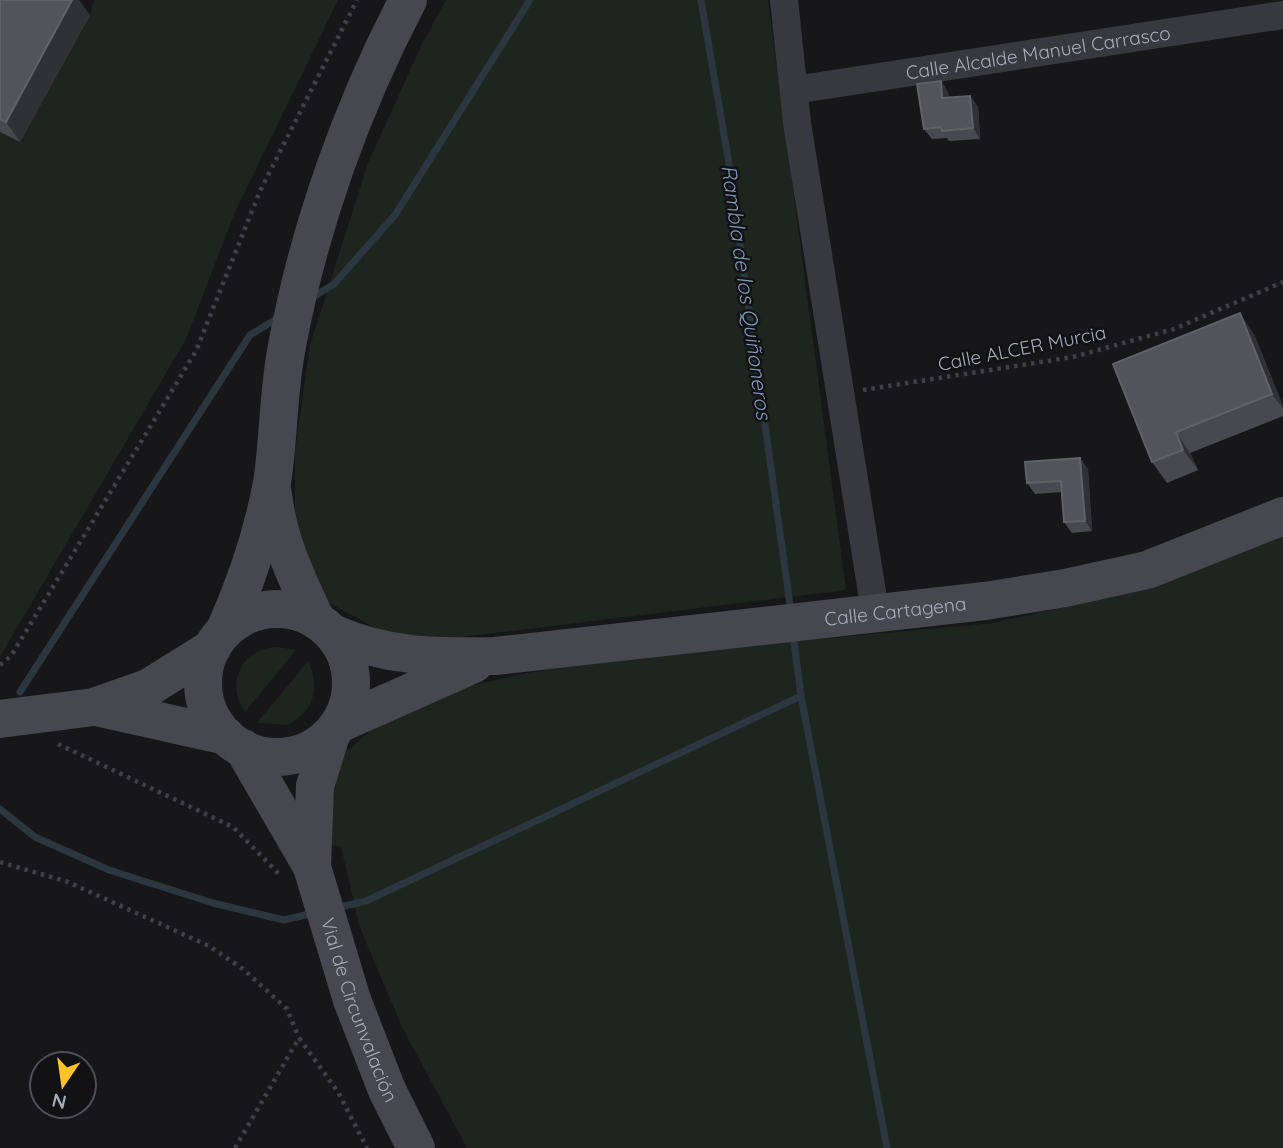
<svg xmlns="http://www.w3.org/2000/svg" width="1283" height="1148" viewBox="0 0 1283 1148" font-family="Quicksand,sans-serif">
  <rect width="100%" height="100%" fill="#17171a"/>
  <!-- green -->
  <g fill="#1d251e">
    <path d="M94,0H338L235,212L186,339L0,657V132L20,142L90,15Z"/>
    <path d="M446,0H768L846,590L422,642L381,631L328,602L305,564L295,516V451L310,345L368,163L422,44Z"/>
    <path d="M1283,532V1148H467L403,1029L360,928L341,847L320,842L334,762L382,721L422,698L521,674L623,657L994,623L1109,597Z"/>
    <path d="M278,647L296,650L245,712C224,681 243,648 278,647Z"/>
    <path d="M308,661C321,687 314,712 287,725L257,723Z"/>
  </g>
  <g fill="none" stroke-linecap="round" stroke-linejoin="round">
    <!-- stream -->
    <g stroke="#2c363f" stroke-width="7">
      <path d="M701,0L728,158L791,612"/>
      <path d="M310,299L334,284L395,215L530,0"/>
      <path d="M793,634L801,696L887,1148"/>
      <path d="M20,692L250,335L278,318"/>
      <path d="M0,809L35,837L109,870L213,903L284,920L314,913"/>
      <path d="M336,908L366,901L801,696"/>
    </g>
    <!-- path -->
    <g stroke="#3e4046" stroke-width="4.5" stroke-dasharray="3.5 5" stroke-linecap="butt">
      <path d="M863,390L1073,357L1174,329L1283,282"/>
      <path d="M0,665L11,656L196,351L260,191L357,0"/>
      <path d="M58,744L233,827L280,875"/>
      <path d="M0,862L68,882L209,946L243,969L287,1009L299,1038"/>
      <path d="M235,1148L299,1038L338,1092L367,1148"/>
    </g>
    <!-- minor -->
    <g stroke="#38393f" stroke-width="28">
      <path d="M784,0L797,123L875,611"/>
      <path id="s1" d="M794,90L1283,15"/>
    </g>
    <!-- secondary -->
    <g stroke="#46474f" stroke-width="38">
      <path d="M273,494C278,540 296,577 316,620"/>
      <circle cx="277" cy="683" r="74"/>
      <path d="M225,630C245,585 263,532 272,483C279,438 278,391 287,346C309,227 352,107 408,0"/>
      <path id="s2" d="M332,633C389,658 435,657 495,656L985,601L1065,588L1147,570L1283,516"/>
      <path d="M96,707L226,736"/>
      <path d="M0,719L94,707L148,688L212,648"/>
      <path d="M339,724L474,664"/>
      <path id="s3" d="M331,735L315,786L312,867L352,1000L387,1090L416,1148"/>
      <path d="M243,748L311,865"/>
    </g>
  </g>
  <!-- wall -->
  <g fill="#48494f">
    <path d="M0,0L90,15L20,142L0,132Z"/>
    <path d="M941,81L948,92L949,98L970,96L978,107L980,139L949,141L947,138L932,139L924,129Z"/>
    <path d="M1254,334L1283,406V416L1190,453L1198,470L1167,483L1152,462Z"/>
    <path d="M1088,469L1092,531L1072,533L1064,522L1062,492L1035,494L1027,483Z"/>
  </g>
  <!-- shaded-wall -->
  <g fill="#303135">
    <path d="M72,0H79L90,15L20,142L6,122Z"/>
    <path d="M941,81L948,92L950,109L942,98Z"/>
    <path d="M970,96L978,107L980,139L973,128Z"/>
    <path d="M1240,313L1254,334L1283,406V409L1272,394Z"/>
    <path d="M1176,432L1190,453L1198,470L1183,450Z"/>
    <path d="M1080,458L1088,469L1092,531L1085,521Z"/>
  </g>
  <!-- building -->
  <g fill="#53545b" stroke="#60626a" stroke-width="2">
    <path d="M0,0H72L6,122L0,119Z"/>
    <path d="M941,81L942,98L970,96L973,128L942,131L941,127L924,129L917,84Z"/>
    <path d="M1240,313L1272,394L1176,432L1183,450L1152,462L1113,364Z"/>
    <path d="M1080,458L1085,521L1064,522L1061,481L1027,483L1025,462Z"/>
  </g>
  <g text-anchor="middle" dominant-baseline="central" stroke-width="5" stroke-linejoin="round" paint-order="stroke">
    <!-- street labels -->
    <g font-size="19" fill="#a8adbb" stroke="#121215">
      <text stroke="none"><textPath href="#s1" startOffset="247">Calle Alcalde Manuel Carrasco</textPath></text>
      <text transform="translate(1022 348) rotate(-11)">Calle ALCER Murcia</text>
      <text stroke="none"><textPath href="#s2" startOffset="569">Calle Cartagena</textPath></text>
      <text stroke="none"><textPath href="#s3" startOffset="285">Vial de Circunvalación</textPath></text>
    </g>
    <!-- water labels -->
    <g font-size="21" font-style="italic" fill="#7c99b9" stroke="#121215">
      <text transform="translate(747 292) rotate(82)">Rambla de los Quiñoneros</text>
    </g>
  </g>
  <!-- north arrow -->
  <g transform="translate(63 1085) rotate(193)"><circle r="33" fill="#121215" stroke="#4e5057" stroke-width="2"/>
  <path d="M0-5L12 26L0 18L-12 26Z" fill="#ffc22a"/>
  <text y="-10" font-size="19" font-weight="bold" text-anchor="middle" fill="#a8adbb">N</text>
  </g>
</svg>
